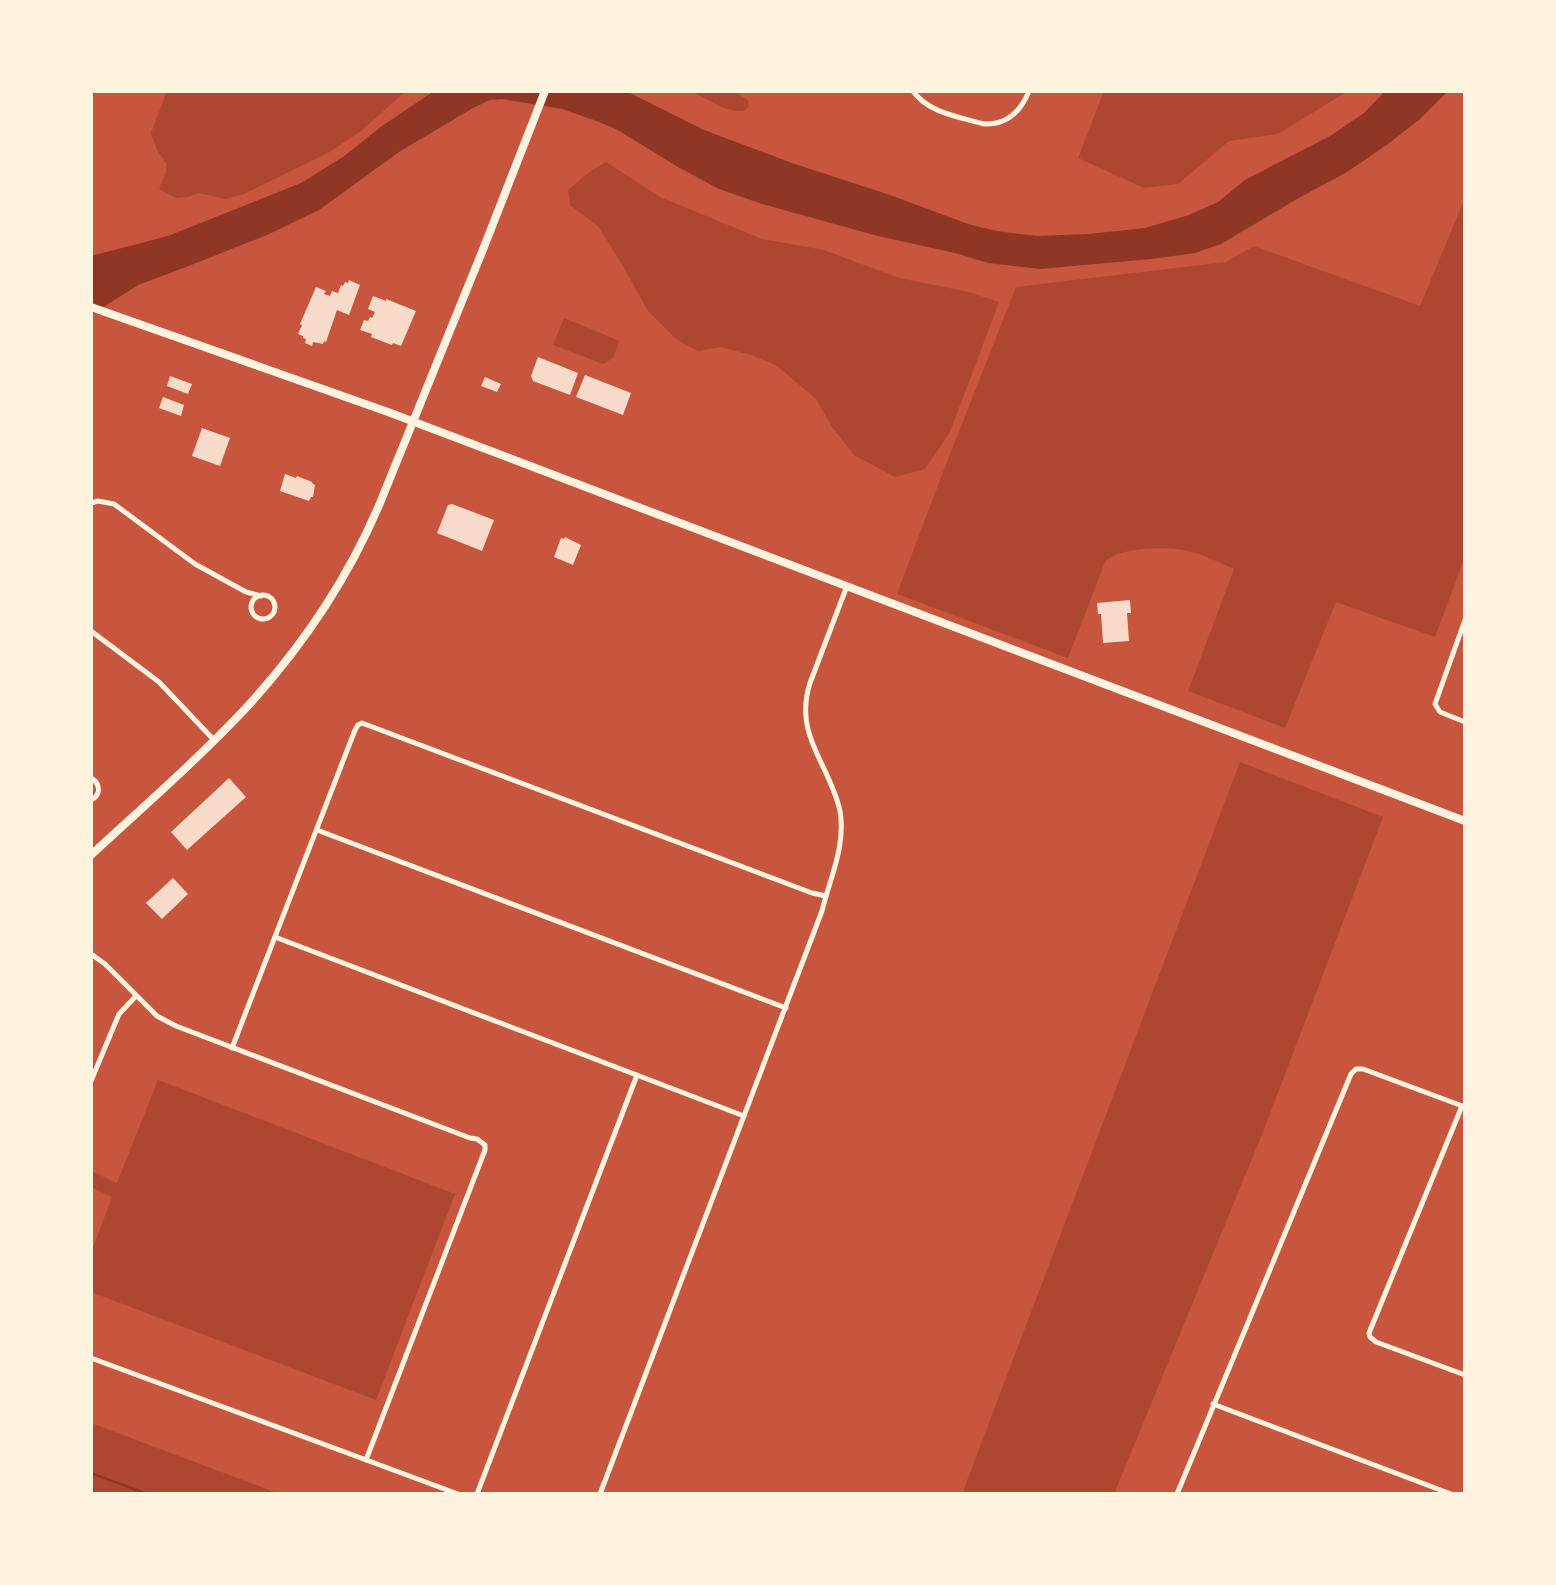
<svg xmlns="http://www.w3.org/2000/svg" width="1556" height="1585" viewBox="0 0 1556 1585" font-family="'Noto Serif',serif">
  <rect width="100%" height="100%" fill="#c8553d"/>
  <!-- green -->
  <g fill="#ae4732">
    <path d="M167,91H406L361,131L328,153L244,194L226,199L198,193L188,197L176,198L159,189L166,172V163L157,150L151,133Z"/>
    <path d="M690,91H733L748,100L749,106L744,111C722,112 710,99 690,91Z"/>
    <path d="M1104,91H1348L1278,134L1229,141L1178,184L1144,188L1078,158Z"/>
    <path d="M606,162L660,197L762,239L824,250L899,278L969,292L999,302L950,432L925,469L895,477L854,455L832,427L816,399L776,365L751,355L721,347L698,351L676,339L648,311L623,266L598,226L570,205L568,190L589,172Z"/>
    <path d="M1465,198V557L1435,637L1336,602L1285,728L1188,691L1234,569C1221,563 1206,556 1192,552C1173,546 1119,546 1105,562L1068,658L897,594L943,472L1016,287L1226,262L1254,246L1420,306Z"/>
    <path d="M564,318L617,340L619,342L613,358L603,364L553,345Z"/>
    <path d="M1240,762L1383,817L1263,1132L1114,1494H962Z"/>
    <path d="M158,1080L455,1194L376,1400L91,1292V1253L112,1197L91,1187V1171L117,1183Z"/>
    <path d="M91,1423L280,1494H91Z"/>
  </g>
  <!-- water -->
  <path fill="#8f3625" d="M434,91H626L704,130L792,163L890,195L968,224L996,231L1037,236L1089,234L1145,228L1189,215L1218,202L1245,180L1330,136L1364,113L1385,91H1448L1420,119L1388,144L1347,172L1297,199L1221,244L1195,253L1151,259L1040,269L988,263L955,253L878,236L762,204L719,189L678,167L616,129L594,120L562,109L502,99L490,100L473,108L399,152L319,210L267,235L186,267L138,285L91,315V256L168,236L301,183L343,157L382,126Z"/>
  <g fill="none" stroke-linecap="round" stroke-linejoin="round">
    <!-- stream -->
    <path stroke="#8f3625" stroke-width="2.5" d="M91,1473L147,1494"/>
  </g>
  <!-- building -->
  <g fill="#f7dbc8">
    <path d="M349,280L360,285L349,315L337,310L326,342L324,341L323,344L313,342L312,346L305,343L306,339L303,338V336L298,334L302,325L300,324L316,287L326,291L324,294L330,296L332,291L338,293L341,285L343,286L345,282L348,283Z"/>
    <path d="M373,296L386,301V299L416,311L401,346L393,343L392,345L371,337L372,334L360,330L364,320L368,321L370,317L372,318L375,312L368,309Z"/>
    <path d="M538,357L578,373L570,395L533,381L531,376Z"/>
    <path d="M585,375L631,393L623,415L576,397Z"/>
    <path d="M170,376L192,384L188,394L167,386Z"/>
    <path d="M485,377L501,384L497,392L481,386Z"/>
    <path d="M163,397L184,405L181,416L159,408Z"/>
    <path d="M202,428L230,438L220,466L192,456Z"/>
    <path d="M285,474L296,478L297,476L312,482V483L315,485L313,497H311L309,501L280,491Z"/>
    <path d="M452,504L494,520L482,551L437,533L448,505Z"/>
    <path d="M565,537L581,545L573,565L554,557L561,538L564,539Z"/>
    <path d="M1130,600L1131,613H1127L1129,641L1103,643L1101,614H1098L1097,603Z"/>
    <path d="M229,778L246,797L187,850L171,832Z"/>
    <path d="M173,878L188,894L162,919L146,903Z"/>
  </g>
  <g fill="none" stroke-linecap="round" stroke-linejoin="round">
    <!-- minor -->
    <g stroke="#fff3e0" stroke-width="5">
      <path d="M913,91C928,113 960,117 984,124C1008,125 1021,111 1029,91"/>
      <path d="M91,503L98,501L114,504L195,564L246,592L261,596"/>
      <circle cx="263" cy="607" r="12"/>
      <path d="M1465,620L1435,704L1440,712L1465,722"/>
      <path d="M91,631L159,682L214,740"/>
      <path d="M91,778C101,784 101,795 91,800"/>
      <path d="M317,830L786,1008"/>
      <path d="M275,937L744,1116"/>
      <path d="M91,954L105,964L157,1016L176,1026L470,1138L477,1139L485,1145V1150L366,1460"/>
      <path d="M232,1048L355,730L358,725L362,723L812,893L826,896"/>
      <path d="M91,1081L119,1014L136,996"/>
      <path d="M1462,1106L1369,1333L1370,1337L1376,1342L1465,1375"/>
      <path d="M91,1358L458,1494"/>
      <path d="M1213,1404L1451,1494"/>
      <path d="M477,1494L637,1075"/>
      <path d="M600,1494L822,911C830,878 846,846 840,811C830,764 793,736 810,683L847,586"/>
      <path d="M1177,1494L1351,1074L1356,1069H1363L1465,1107"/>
    </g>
    <!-- secondary -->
    <g stroke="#fff3e0" stroke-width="8">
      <path d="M91,307L388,412L1465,821"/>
      <path d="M91,855C143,807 197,760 246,708C301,648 348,579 380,503L482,252L545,91"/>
    </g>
  </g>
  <!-- border -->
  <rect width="1556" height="1585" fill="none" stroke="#fff3e0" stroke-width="186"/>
</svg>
